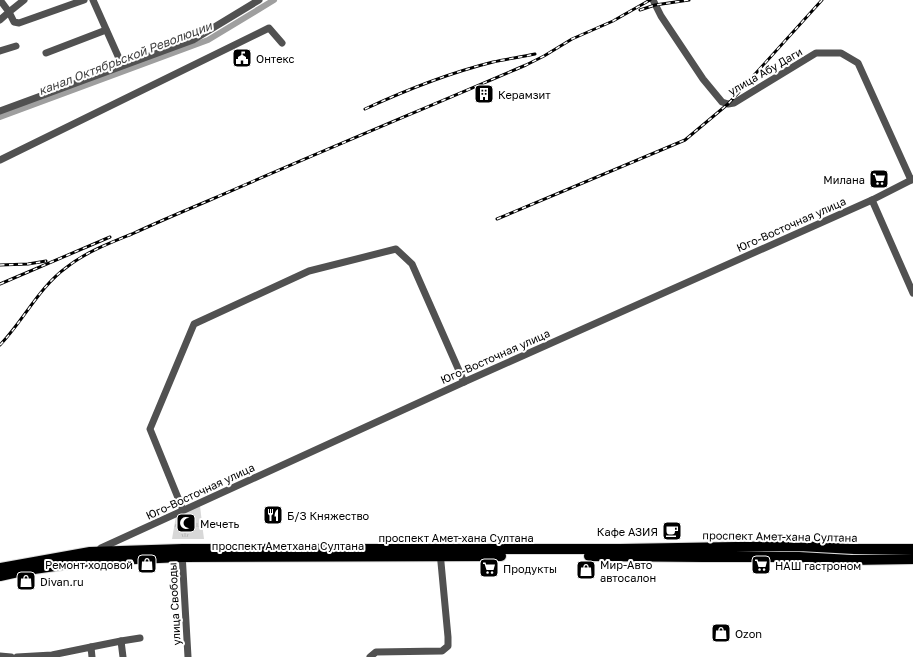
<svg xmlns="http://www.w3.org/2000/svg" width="913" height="657" viewBox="0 0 913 657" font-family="'Golos Text',sans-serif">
  <defs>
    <pattern id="park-tufts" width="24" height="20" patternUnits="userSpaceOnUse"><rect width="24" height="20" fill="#d8d8d8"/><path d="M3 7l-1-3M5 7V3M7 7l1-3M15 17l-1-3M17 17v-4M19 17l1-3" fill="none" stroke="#b8b8b8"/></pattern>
  </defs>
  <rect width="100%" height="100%" fill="#fff"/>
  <!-- park -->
  <path fill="url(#park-tufts)" d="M200,506L204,539H172L176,516Z"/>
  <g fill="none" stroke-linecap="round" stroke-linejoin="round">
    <!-- canal -->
    <path stroke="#9f9f9f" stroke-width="6" d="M0,117L208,40L274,0"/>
    <!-- primary casing -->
    <g stroke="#dbdbdb" stroke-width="12">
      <g id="primary">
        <path d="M589,556L702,557H799L851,560L913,559"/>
        <path d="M0,568L90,552L182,549H620L799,546L854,549H913"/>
        <path d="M0,576L27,570L90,561L182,557L501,556"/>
      </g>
    </g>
    <!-- street -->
    <g stroke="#515151" stroke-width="7">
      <path d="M0,0L9,12L0,20"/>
      <path d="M24,0L9,12L14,22L19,23L84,0"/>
      <path d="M93,0L122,65"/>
      <path d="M653,0L661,16L703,79L722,102L728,104L734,103L816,53H841L858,63L911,180"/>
      <path d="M0,51L16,46"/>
      <path d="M46,53L106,30"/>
      <path d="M0,111L193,40L259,0"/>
      <path d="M0,160L269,28L282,43"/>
      <path d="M872,200L913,293"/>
      <path d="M183,510L150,429L194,324L309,271L396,249L412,264L464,382"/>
      <path d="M98,551L101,548L464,382L872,200L913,179"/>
      <path d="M182,553L188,657"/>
      <path d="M121,641L140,638"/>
      <path d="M91,647L121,641L123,657"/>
      <path d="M0,656L11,657"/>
      <path d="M17,657L52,655L91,647L92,657"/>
      <path d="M370,657L376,652L442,651L448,646V637L440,552"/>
    </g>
    <!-- primary -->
    <use href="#primary" stroke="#000" stroke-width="10"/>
    <!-- rail casing -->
    <g stroke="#000" stroke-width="3">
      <g id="rail">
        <path d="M640,10L655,5L689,0"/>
        <path d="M365,109C406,90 449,73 493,62C507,59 521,57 535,54"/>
        <path d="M497,219L685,140L728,104L822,0"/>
        <path d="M0,265L28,264L46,261"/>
        <path d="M0,284L110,237"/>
        <path d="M0,345C24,320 39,287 67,267C86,252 110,243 132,234C158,222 184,211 210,200C315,154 421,110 526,65L544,56L572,39L613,21L650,0"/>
      </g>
    </g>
    <!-- rail -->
    <use href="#rail" stroke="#fff" stroke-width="1.5" stroke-dasharray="4.5" stroke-linecap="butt"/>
  </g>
  <!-- icons -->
  <defs>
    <g id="civic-square" transform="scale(1)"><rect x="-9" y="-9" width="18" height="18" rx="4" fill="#000" stroke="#fff"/><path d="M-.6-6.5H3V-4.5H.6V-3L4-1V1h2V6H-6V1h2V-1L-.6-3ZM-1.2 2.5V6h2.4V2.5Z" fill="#fff"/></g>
    <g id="building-square" transform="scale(1)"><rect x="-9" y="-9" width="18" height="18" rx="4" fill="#000" stroke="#fff"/><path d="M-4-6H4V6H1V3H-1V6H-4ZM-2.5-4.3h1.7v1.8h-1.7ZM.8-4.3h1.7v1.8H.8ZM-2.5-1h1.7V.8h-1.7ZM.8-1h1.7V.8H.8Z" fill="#fff"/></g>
    <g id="supermarket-square" transform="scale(1)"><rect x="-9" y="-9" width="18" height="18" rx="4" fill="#000" stroke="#fff"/><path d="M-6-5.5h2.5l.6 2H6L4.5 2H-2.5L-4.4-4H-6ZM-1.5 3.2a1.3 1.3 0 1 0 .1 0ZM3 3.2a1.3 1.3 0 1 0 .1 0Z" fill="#fff"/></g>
    <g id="restaurant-square" transform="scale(1)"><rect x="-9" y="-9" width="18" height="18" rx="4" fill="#000" stroke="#fff"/><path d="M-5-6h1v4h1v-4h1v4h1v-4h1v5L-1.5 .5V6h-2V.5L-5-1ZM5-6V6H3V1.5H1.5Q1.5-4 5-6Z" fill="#fff"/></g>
    <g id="mosque-square" transform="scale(1)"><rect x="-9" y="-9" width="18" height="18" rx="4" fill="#000" stroke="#fff"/><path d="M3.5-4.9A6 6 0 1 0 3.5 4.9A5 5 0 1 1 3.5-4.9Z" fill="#fff"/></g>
    <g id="cafe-square" transform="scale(1)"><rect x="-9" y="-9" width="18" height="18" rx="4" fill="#000" stroke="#fff"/><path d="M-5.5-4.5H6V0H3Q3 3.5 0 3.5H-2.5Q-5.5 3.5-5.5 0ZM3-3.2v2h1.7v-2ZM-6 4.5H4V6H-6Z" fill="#fff"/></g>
    <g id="shop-square" transform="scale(1)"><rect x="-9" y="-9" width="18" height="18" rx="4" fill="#000" stroke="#fff"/><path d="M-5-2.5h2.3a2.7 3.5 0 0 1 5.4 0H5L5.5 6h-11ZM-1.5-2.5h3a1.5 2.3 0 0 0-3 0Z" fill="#fff"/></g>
  </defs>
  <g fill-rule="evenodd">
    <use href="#civic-square" x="242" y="58"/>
    <use href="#building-square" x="484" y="94"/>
    <use href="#supermarket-square" x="879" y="179"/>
    <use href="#restaurant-square" x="273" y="515"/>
    <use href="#mosque-square" x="186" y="523"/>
    <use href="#cafe-square" x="672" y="531"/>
    <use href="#shop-square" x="147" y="564"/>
    <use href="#supermarket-square" x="761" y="565"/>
    <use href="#supermarket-square" x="489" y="568"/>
    <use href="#shop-square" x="586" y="570"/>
    <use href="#shop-square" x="26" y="581"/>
    <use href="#shop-square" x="721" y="633"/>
  </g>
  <g text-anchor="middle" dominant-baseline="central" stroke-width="4" stroke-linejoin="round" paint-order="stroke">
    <!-- poi labels -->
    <g font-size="11" fill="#000" stroke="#fff" text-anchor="start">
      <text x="256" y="58">Онтекс</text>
      <text x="498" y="94">Керамзит</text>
      <text x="865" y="179" text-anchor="end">Милана</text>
      <text x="287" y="515">Б/З Княжество</text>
      <text x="200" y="523">Мечеть</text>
      <text x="658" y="531" text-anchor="end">Кафе АЗИЯ</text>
      <text x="133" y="564" text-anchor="end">Ремонт ходовой</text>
      <text x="600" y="564">Мир-Авто<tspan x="600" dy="13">автосалон</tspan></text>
      <text x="775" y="565">НАШ гастроном</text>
      <text x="503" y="568">Продукты</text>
      <text x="40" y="581">Divan.ru</text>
      <text x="735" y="633">Ozon</text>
    </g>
    <!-- street labels -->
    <g font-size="11" fill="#000" stroke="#fff">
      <text transform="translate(765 71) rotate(-30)">улица Абу Даги</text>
      <text transform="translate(791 224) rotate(-24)">Юго-Восточная улица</text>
      <text transform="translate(495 356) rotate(-24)">Юго-Восточная улица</text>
      <text transform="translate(200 491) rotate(-25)">Юго-Восточная улица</text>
      <text transform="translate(780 536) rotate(1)">проспект Амет-хана Султана</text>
      <text x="456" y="537">проспект Амет-хана Султана</text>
      <text x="288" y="545">проспект Аметхана Султана</text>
      <text transform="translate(174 604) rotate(-93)">улица Свободы</text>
    </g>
    <!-- water labels -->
    <g font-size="12" font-style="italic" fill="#404040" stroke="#fff">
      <text transform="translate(125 58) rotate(-21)">канал Октябрьской Революции</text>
    </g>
  </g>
</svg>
